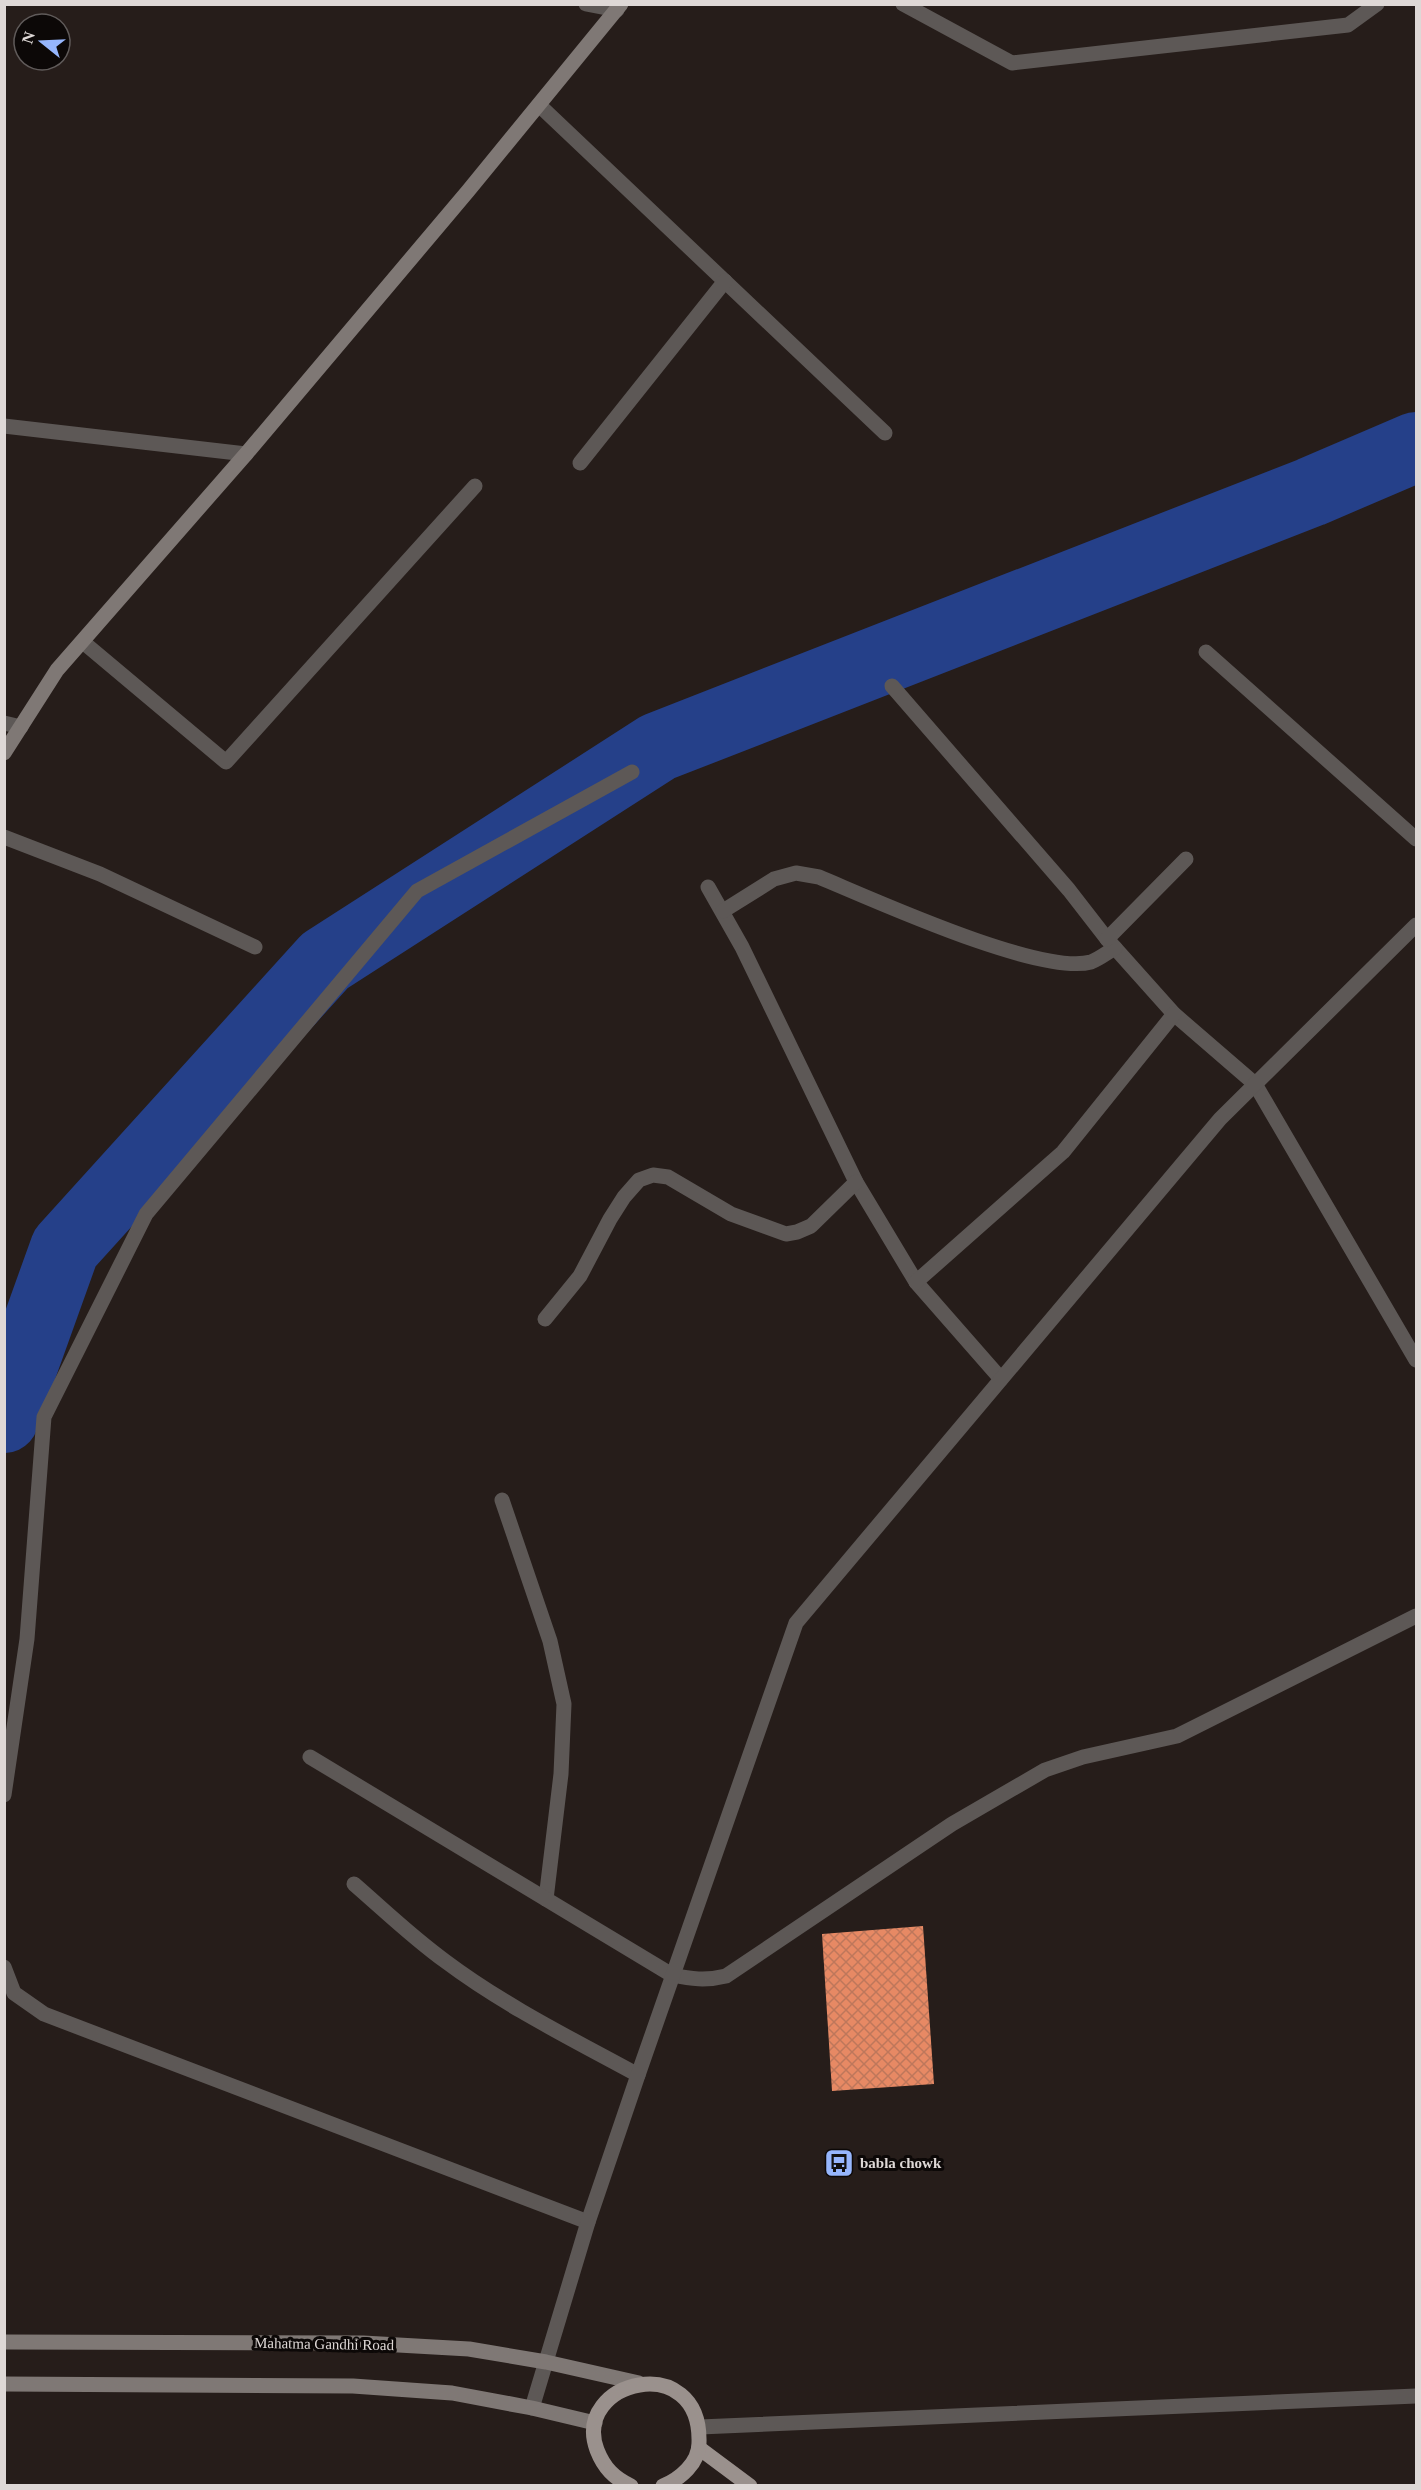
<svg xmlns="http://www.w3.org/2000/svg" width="1421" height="2490" viewBox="0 0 1421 2490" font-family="'Times New Roman',serif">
  <defs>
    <pattern id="building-cross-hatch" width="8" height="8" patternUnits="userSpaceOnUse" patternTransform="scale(1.5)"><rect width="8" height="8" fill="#e78964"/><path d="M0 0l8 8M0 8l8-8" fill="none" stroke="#be775b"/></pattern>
  </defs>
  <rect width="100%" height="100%" fill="#261d1a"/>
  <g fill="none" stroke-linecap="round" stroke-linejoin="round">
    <!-- river -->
    <path stroke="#254089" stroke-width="70" d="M4,1418L65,1248L325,961L658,747L1311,492L1416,447"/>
  </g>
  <!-- building -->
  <path fill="url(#building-cross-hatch)" d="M923,1926L934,2084L832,2091L822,1934Z"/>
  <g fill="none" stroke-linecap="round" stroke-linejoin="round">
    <!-- service -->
    <g stroke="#5d5856" stroke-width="15">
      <path d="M502,1500L550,1641L564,1704L561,1774L546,1899"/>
      <path d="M672,1975C691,1979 706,1981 726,1976L952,1824L1045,1770L1083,1757L1177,1736L1416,1616"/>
    </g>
    <!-- minor -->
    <g stroke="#5d5856" stroke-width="15">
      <path d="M586,4L617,10"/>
      <path d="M903,4L1012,63L1348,25L1377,4"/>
      <path d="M539,105L885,433"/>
      <path d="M4,426L246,454"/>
      <path d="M580,463L725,281"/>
      <path d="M83,642L226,762L475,486"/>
      <path d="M1206,652L1416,839"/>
      <path d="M892,686L1069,890L1107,939L1174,1014L1255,1084L1416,1360"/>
      <path d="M4,723L21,727"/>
      <path d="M4,837L100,874L255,947"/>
      <path d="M708,887L742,947L856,1182L916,1282L1001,1379"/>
      <path d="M723,911L774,879L796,873L819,877C872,899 1040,976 1091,962C1099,959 1108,952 1115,948"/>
      <path d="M1107,939L1186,859"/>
      <path d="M916,1282L1063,1152L1174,1014"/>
      <path d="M545,1319L580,1276L610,1219L624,1197L639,1180L653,1175L668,1177L731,1214L786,1234L797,1232L811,1226L856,1182"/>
      <path d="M310,1757L672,1975"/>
      <path d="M4,1795L27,1639L44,1417L146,1214L417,891L632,772"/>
      <path d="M354,1884C384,1910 413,1938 445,1961C505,2006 572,2039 638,2075"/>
      <path d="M4,1967L14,1993L44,2014L588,2222"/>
      <path d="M532,2408L588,2222L638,2075L796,1623L1220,1119L1416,925"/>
    </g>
    <!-- tertiary -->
    <path stroke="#5d5856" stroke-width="15" d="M700,2427L1416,2396"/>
    <!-- secondary -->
    <g stroke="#7f7875" stroke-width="15">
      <path d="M4,753L57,670L246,454L468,191L621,4"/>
      <path d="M4,2342L363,2343L469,2349L546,2362L639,2383"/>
      <path d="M4,2384L353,2386L452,2393L532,2408L595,2423"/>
    </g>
    <!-- primary -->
    <g stroke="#9a918d" stroke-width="15">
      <path d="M699,2448L750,2486"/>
      <path d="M631,2486C614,2478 604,2468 597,2450C571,2380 702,2349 699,2443C699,2463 680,2479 663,2486"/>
    </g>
  </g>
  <!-- icons -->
  <defs>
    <g id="bus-square" transform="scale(1.5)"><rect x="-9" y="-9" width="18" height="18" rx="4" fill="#96b6fd" stroke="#0c0807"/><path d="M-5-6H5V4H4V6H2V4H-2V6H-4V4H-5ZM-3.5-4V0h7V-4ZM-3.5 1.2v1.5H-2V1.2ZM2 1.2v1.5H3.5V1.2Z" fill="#111"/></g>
  </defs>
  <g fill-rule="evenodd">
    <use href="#bus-square" x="839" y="2163"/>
  </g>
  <g text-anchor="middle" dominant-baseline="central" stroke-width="6" stroke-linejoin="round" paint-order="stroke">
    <!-- poi labels -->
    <g font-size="15" font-weight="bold" fill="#ded8d6" stroke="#0c0807" text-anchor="start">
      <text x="860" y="2163">babla chowk</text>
    </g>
    <!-- street labels -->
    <g font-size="15" fill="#ded8d6" stroke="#0c0807">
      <text transform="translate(324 2344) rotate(1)">Mahatma Gandhi Road</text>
    </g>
  </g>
  <!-- border -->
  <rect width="1421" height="2490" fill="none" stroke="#ded8d6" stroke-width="12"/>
  <!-- north arrow -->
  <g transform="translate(42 42) rotate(288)"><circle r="28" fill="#0c0807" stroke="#605b5a" stroke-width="1.5"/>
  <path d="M0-4.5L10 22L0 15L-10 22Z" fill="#96b6fd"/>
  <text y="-9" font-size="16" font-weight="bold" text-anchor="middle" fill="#ded8d6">N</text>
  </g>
</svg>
